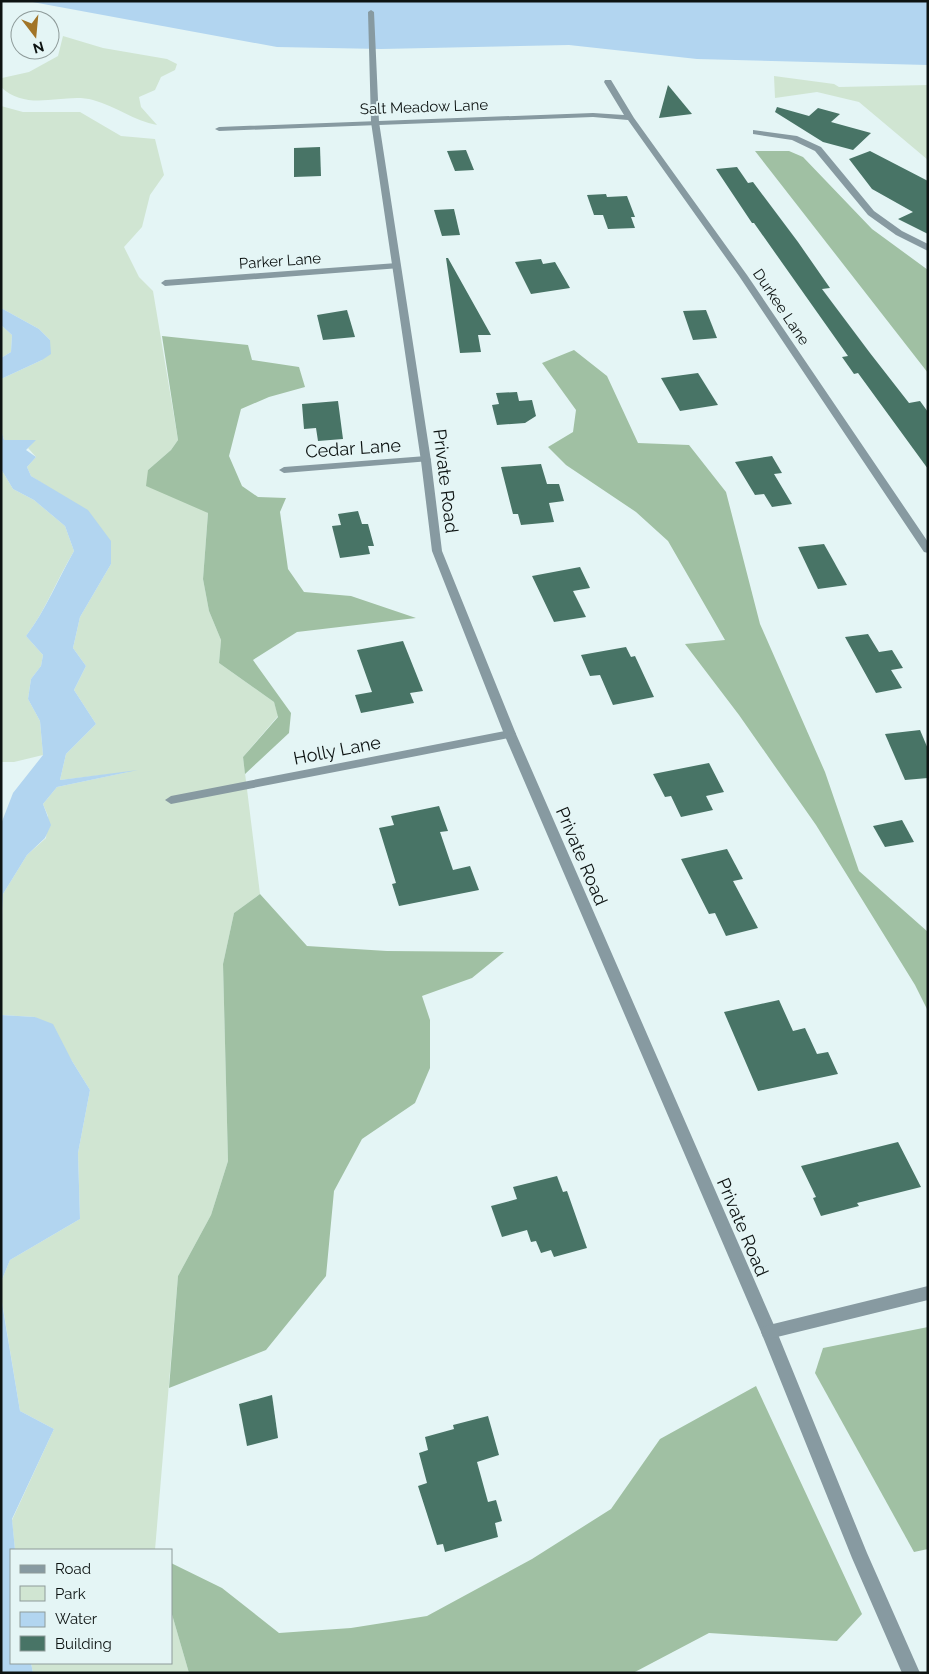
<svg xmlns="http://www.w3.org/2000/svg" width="929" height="1674" viewBox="0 0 929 1674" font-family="Raleway,sans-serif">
  <rect width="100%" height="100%" fill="#e4f5f5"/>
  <!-- green -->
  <g fill="#d0e5d2">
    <path d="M63,36L103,48L167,59L177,64L175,70L161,77L155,90L139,97L141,107L157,125C134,121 116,106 93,100C64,92 28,113 1,87L2,78L29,72L58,56Z"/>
    <path d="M774,76L834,84L839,87L928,85V160L859,102L817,92L775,98Z"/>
    <path d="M1,106L23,112H80L121,136L155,139L164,175L150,195L142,227L124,247L139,277L153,291L178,440L171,450L148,470L208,513L203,579L209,611L221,640L219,663L274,702L278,716L243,757L260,894L234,913L223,964L228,1161L211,1215L178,1276L155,1550H15L12,1520L54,1429L20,1411L1,1296V1282L10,1260L80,1219L78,1153L90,1090L72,1061L35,1017L1,1015L3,894L27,855L46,838L48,816L43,804L57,787L128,772L60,780L66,754L96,724L74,690L86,666L73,648L80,617L111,564L45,485L31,476L27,467L36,457L28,448L35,440H4L1,430V379L42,360L50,340L39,329L1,308Z"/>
    <path d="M1,325L12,335L11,352L1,358Z"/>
    <path d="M1,469L13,489L34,500L65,526L74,551C57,579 46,610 26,636L43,655L41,666L31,679L28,699L40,721L43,755L14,762H1Z"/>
    <path d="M171,1611L189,1673H33L31,1663H171Z"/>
  </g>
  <!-- forest -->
  <g fill="#a0c0a3">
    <path d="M755,151H789L803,157L872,229L928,270V373Z"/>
    <path d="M162,336L248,345L252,360L299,367L305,387L269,397L241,409L229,456L242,486L258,497L286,498L280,512L288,569L304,592L351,596L416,618L297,632L253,660L291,713L289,733L245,774L243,757L278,717L274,702L219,663L221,640L209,611L203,579L208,513L146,486L148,470L171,450L178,440Z"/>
    <path d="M574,350L607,376L638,443L689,445L726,492L760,624L825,772L859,871L928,932V1011L915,985L816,825L739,715L685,644L725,640L668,541L636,512L566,465L548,447L573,432L576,410L542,363Z"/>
    <path d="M260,894L307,946L387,951L504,952L472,978L422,996L430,1020V1068L415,1103L362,1139L334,1191L326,1276L266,1350L169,1388L178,1276L211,1215L228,1161L223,964L234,913Z"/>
    <path d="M928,1327V1549L914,1552L815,1373L823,1348Z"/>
    <path d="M756,1386L862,1614L837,1641L709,1633L633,1673H189L171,1611V1563L222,1588L279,1633L351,1628L427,1616L532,1559L611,1509L660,1439Z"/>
  </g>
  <!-- water -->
  <g fill="#b2d5f0">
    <path d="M27,1H928V65L697,59L569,45L381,49L277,47Z"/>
    <path d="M1,308L39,329L50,340L51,354L42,360L1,379V358L11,352L12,335L1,325Z"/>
    <path d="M1,430L4,440H36L26,450L36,457L27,467L31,476L88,510L111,541V564L80,617L73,648L86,666L74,690L96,724L66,754L60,780L138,770L57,787L43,804L51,825L45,838L27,855L3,894L1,924V824L13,793L43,755L40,721L28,699L31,679L41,666L43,655L26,636C46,610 58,579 74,551L65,526L34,500L13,489L1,469Z"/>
    <path d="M1,1015L35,1017L53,1024L72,1061L90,1090L78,1153L80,1219L10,1260L1,1282Z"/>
    <path d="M1,1297L20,1411L54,1429L12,1519L15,1550H11V1663H31L33,1673H1Z"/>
  </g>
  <!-- building -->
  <g fill="#487466">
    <path d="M668,85L692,114L659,118Z"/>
    <path d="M777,107L809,116L818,108L840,114L831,122L871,133L853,150L823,142L775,112Z"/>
    <path d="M320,147L321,176L294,177V148Z"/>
    <path d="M466,150L474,170L455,171L447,151Z"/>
    <path d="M870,151L928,181V234L898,219L913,212L872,189L849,159Z"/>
    <path d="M737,167L748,183L753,182L798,242L830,288L822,289L870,353L909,403L920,401L928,412V469L858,373L854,374L842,357L848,356L754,223H752L716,169Z"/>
    <path d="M606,194L607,197L627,196L635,217H631L635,228L608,229L603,215H594L587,195Z"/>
    <path d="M454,209L460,235L442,236L434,210Z"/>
    <path d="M446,258H448L491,335H478L481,352L460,353Z"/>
    <path d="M541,259L543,264L555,262L570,288L531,294L515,262Z"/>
    <path d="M347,310L355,337L323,340L317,315Z"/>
    <path d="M706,310L717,338L693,340L683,311Z"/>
    <path d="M698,373L718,405L680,411L661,378Z"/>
    <path d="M517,392L519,401L532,400L536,416L525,423L497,425L492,405L499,404L496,393Z"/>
    <path d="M338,401L343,439L318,441L316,428L304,429L302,404Z"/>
    <path d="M772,456L782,473L774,474L792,504L772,507L764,494L755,495L735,462Z"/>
    <path d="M541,464L547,484H559L564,501L549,503L554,522L521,525L518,514H513L501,467Z"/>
    <path d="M358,511L362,524H368L374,546H368L370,554L340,558L332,526L341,525L338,514Z"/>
    <path d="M824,544L847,585L818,589L798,547Z"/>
    <path d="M580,567L590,588L573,591L586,617L554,622L532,576Z"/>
    <path d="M868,634L879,652L892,650L903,668L891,670L902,688L876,693L845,637Z"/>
    <path d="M403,641L423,691L410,693L414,703L361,713L355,695L372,692L357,650Z"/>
    <path d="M626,647L631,657L635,656L654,697L613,705L600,675L590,676L581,655Z"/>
    <path d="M920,730L928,749V778L905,780L885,734Z"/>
    <path d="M709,763L724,792L706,796L713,810L681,817L671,796L665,797L653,774Z"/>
    <path d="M439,806L448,831L440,832L453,870L470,866L479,890L399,906L392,884L396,883L379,828L394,825L391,816Z"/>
    <path d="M902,820L914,842L885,847L873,826Z"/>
    <path d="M727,849L743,879L733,881L758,928L726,936L715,913L709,914L681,859Z"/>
    <path d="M779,1000L793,1031L805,1028L817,1054L828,1052L838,1074L758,1091L724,1012Z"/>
    <path d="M898,1142L921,1187L857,1203L859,1206L821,1216L813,1198L816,1197L801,1166Z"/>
    <path d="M557,1176L563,1192L567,1191L587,1248L554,1257L551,1250L541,1253L536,1241L531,1242L527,1230L502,1237L491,1206L517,1199L513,1187Z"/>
    <path d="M272,1395L278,1438L247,1446L239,1404Z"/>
    <path d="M488,1416L499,1455L477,1462L488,1502L496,1500L502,1521L495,1523L498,1537L445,1552L443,1544L437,1545L418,1486L427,1483L419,1453L428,1450L425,1437L454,1429L453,1425Z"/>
  </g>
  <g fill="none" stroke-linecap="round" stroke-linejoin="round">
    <!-- lane -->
    <path fill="#879aa1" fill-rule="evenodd" d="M371,10L374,12L379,122L431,461L442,551L516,734L777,1332L867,1553L920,1673H902L852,1558L761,1332L504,734L432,551L421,461L371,122L368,12Z"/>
    <!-- street -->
    <g fill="#879aa1" fill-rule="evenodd">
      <path d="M605,80H611L634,118L747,275L928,542V553L924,552L739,276L628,120L593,117L219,131L215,129L219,127L593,113L624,115L604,82Z"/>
      <path d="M753,130L797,136L821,147L874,211L902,231L928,244V251L896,235L868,215L815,151L792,140L753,134Z"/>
      <path d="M397,263L401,266L400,268L165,286L161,283L165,280Z"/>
      <path d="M426,456L431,459L430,461L284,473L279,470L284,467Z"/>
      <path d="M510,730L514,731L516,734L514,737L171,804L165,800L171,796Z"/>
      <path d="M928,1286V1300L769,1339L763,1337L761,1332L763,1327L769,1325Z"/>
    </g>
  </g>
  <g text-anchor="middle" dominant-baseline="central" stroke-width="4" stroke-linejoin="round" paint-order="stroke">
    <!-- far-street labels -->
    <g font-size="15" fill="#0d1312" stroke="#e4f5f5">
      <text transform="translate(424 107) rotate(-2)">Salt Meadow Lane</text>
      <text transform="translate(280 261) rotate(-4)">Parker Lane</text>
      <text transform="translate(781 307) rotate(56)">Durkee Lane</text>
    </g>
    <!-- street labels -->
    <g font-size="18" fill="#0d1312" stroke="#e4f5f5">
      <text transform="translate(353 448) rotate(-4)">Cedar Lane</text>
      <text transform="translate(446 481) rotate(83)">Private Road</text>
      <text transform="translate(337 750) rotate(-11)">Holly Lane</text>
      <text transform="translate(582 856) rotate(67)">Private Road</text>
      <text transform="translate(743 1227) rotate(67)">Private Road</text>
    </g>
  </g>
  <!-- border -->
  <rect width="929" height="1674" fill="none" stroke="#0d1312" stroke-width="5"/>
  <!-- legend -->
  <rect x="10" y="1549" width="162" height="115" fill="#e4f5f5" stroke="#8e9b9a"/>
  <rect x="20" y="1565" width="25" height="8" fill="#879aa1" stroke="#8e9b9a"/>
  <text x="55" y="1574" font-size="15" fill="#0d1312">Road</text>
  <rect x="20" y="1586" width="25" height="15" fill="#d0e5d2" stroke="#8e9b9a"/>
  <text x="55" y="1599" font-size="15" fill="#0d1312">Park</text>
  <rect x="20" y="1612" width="25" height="15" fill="#b2d5f0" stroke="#8e9b9a"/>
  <text x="55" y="1624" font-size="15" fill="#0d1312">Water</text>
  <rect x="20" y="1636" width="25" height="15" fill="#487466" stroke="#8e9b9a"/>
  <text x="55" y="1649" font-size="15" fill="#0d1312">Building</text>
  <!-- north arrow -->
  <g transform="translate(35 35) rotate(164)"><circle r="24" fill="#e4f5f5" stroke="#8e9b9a"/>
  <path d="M0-4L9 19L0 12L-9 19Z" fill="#a27527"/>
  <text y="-8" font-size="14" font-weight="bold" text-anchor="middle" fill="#0d1312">N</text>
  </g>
</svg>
